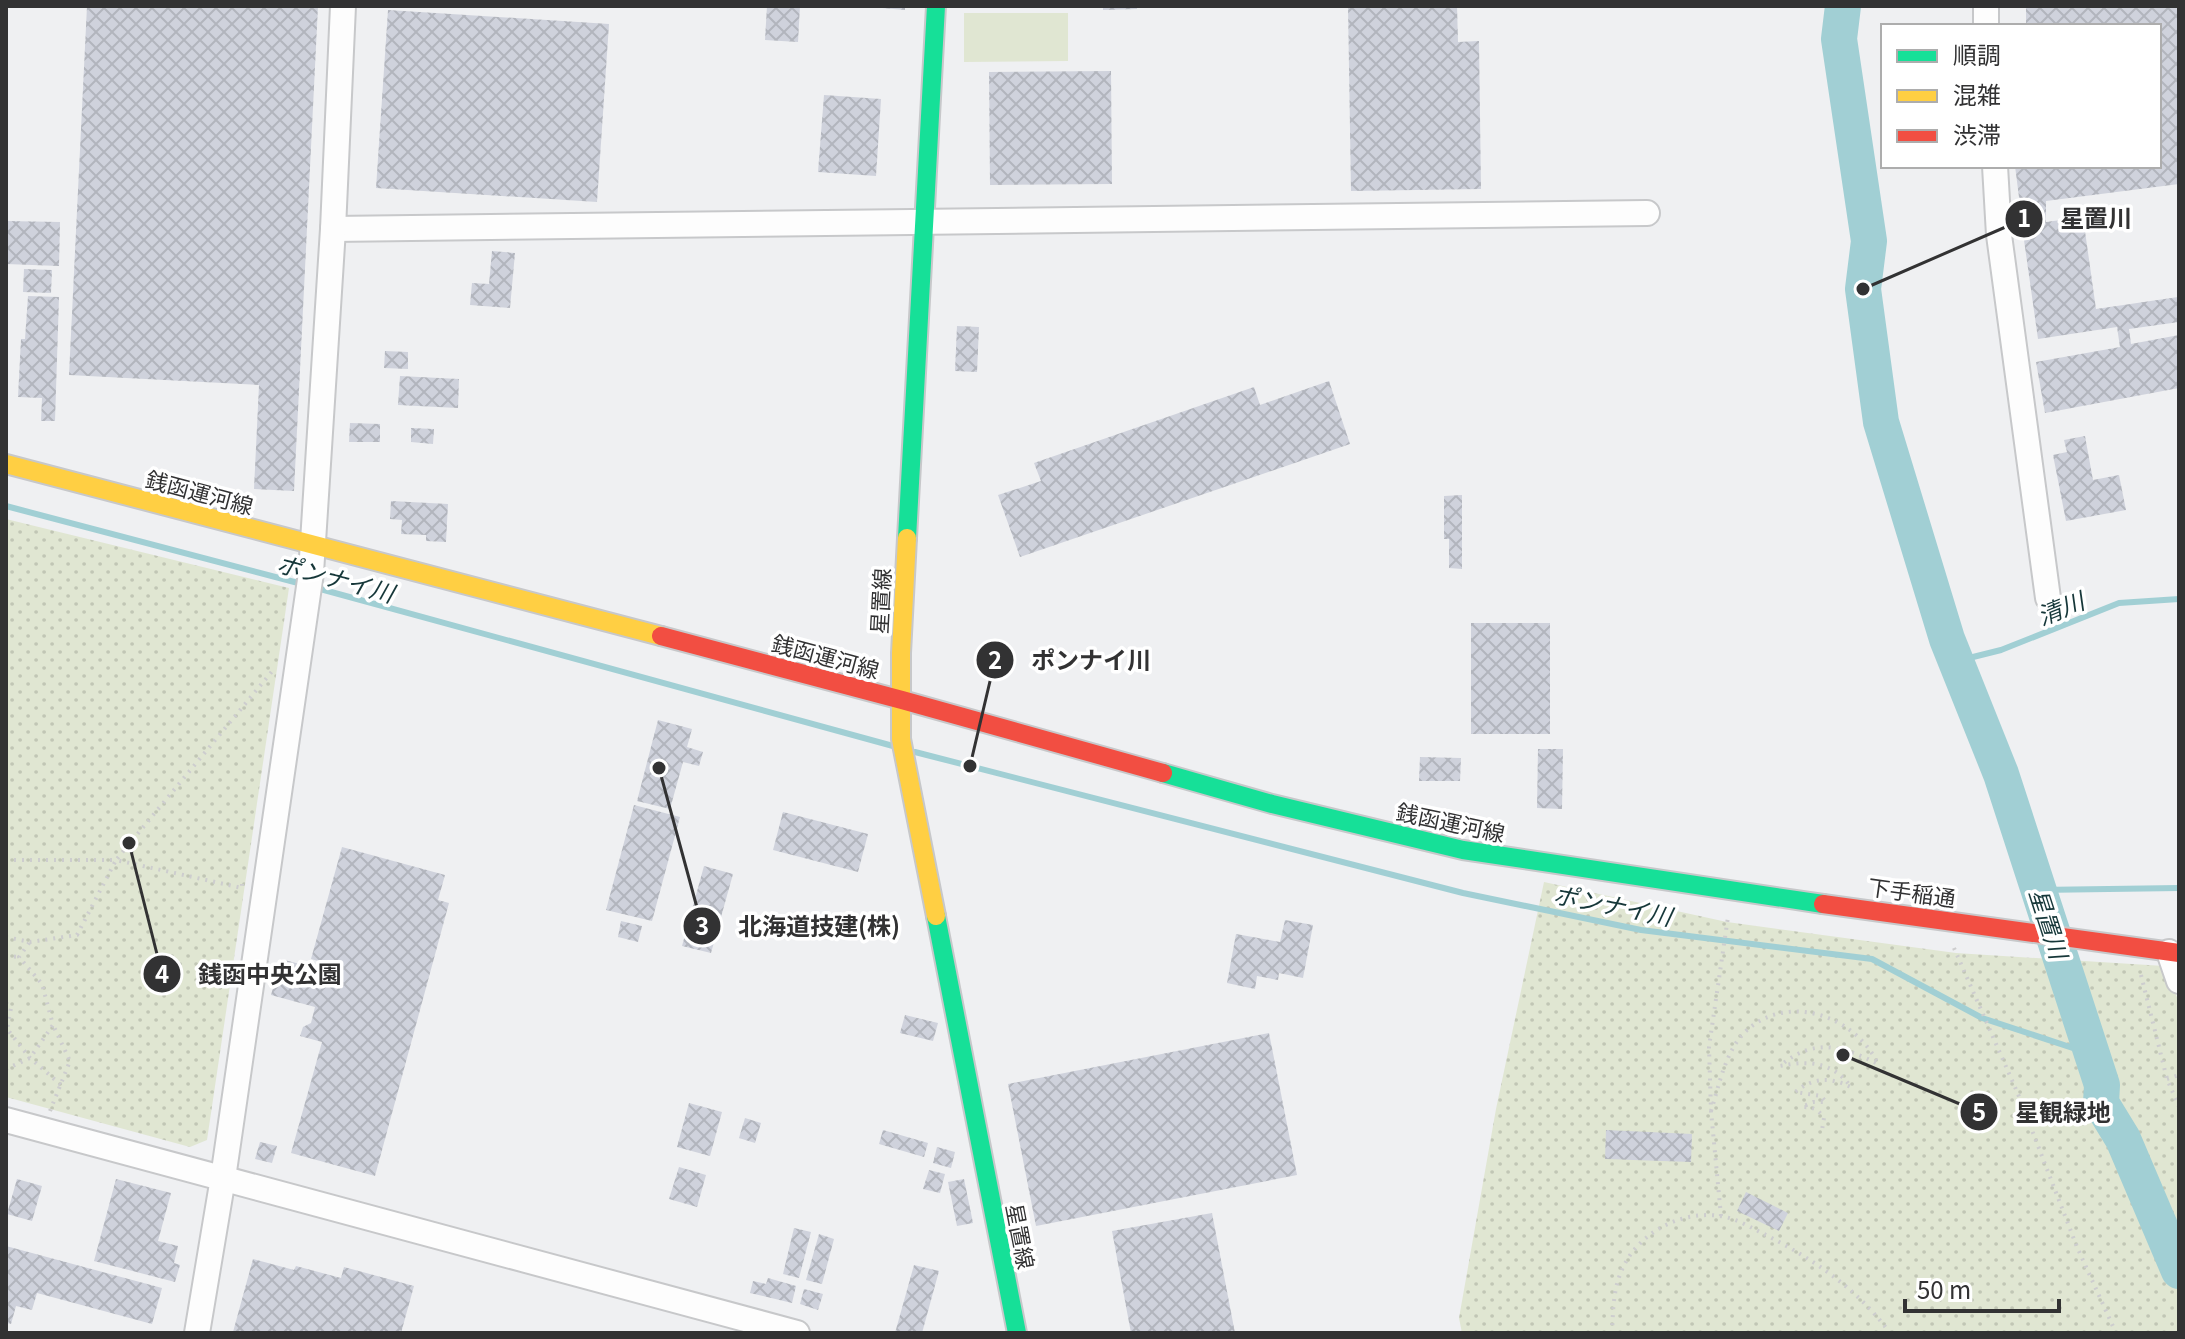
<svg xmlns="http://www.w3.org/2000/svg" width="2185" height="1339" viewBox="0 0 2185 1339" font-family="Georgia,'Noto Sans JP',serif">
  <defs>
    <pattern id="grass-dots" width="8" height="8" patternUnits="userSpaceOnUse" patternTransform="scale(2)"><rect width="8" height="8" fill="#e0e6d2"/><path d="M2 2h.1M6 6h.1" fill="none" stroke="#c1c6b5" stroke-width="1.8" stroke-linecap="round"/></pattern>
    <pattern id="building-cross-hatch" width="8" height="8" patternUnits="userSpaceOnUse" patternTransform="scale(2)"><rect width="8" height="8" fill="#cfd2dc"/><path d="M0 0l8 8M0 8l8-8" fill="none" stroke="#b2b5bd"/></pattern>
  </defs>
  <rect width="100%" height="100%" fill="#eff0f2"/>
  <!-- grass -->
  <g fill="url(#grass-dots)">
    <path d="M6,519L289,588L207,1140L190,1147L6,1097Z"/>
    <path d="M1544,882L1727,922L1956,953L2164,966L2179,1002V1333H1462L1459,1318L1496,1109Z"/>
  </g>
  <!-- pitch -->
  <path fill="#e0e6d2" d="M964,13H1068V61L964,62Z"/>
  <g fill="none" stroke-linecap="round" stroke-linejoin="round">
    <!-- stream -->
    <g stroke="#a1cfd4" stroke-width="6">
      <path d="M6,506L302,584"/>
      <path d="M313,587L893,746"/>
      <path d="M1957,661L2001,650L2119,603L2179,599"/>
      <path d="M915,752L1463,893L1641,930L1872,959L1982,1018L2091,1054"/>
      <path d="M2038,890L2179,888"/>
    </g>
    <!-- river -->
    <path stroke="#a1cfd4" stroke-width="36" d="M1843,6L1839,39L1869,241L1863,289L1881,422L1947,639L2001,774L2102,1085L2101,1103L2123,1139L2179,1271"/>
  </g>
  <!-- building -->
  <g fill="url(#building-cross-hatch)">
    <path d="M87,6H318L294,491L254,489L259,385L69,375Z"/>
    <path d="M767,6H800L798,42L765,40Z"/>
    <path d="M882,6H905V10L882,8Z"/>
    <path d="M1103,6H1137V9L1103,10Z"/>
    <path d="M1348,6H1457L1458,42L1479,41L1481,189L1351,191Z"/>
    <path d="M2026,6H2179V184L2046,201V222L2083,217L2096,309L2178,297L2179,322L2129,329L2131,344L2179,335V388L2045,413L2036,362L2120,347L2117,327L2038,339L2022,226L2037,223V203L2020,205L2015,166H2159V26H2026Z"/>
    <path d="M388,10L609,24L597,202L376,188Z"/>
    <path d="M1111,71L1112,184L990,185L989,72Z"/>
    <path d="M824,95L881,99L876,176L818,172Z"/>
    <path d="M6,221L60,222L59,266L6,264Z"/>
    <path d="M492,251L515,253L510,308L470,305L472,283L489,284Z"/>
    <path d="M24,269L52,270L51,293L23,292Z"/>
    <path d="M28,296L59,297L55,421H41L42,398L18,397L21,339H25Z"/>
    <path d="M957,326L979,327L977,372L955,371Z"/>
    <path d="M385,351L408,352V369L384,368Z"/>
    <path d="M400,376L459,379L458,408L398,405Z"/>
    <path d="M1329,381L1350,444L1020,557L998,495L1041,481L1034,463L1254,387L1260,405Z"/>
    <path d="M350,423L380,424V442H349Z"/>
    <path d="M411,428L434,429L433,444L411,442Z"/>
    <path d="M2085,436L2093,480L2119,475L2126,510L2066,521L2053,455L2067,452L2064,440Z"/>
    <path d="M1462,495V569L1449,568V539H1444V496Z"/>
    <path d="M391,501L448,504L446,542L426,541V535L401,534L402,520L390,519Z"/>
    <rect x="1471" y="623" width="79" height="111"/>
    <path d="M658,720L692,729L687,747L703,752L699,766L683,762L670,809L637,801Z"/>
    <path d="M1538,749H1563L1562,809L1537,808Z"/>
    <path d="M1420,757L1461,758L1460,781H1419Z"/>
    <path d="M634,805L680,817L652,921L606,910Z"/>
    <path d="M783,812L868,834L858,872L773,850Z"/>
    <path d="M342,847L445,875L438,900L449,903L375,1176L291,1153L322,1042L300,1036L303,1027L311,1023L315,1007L271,995L281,959L337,974L339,967L311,959Z"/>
    <path d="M704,866L733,874L711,953L682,946Z"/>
    <path d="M1285,920L1313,925L1303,978L1279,973L1278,980L1257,976L1255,989L1227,983L1236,934L1280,942Z"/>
    <path d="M621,921L642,926L638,942L618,937Z"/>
    <path d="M905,1015L938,1023L933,1041L900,1033Z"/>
    <path d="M1269,1033L1297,1175L1036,1226L1008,1084Z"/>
    <path d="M689,1103L722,1112L710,1156L677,1147Z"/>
    <path d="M745,1118L761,1123L755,1143L739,1138Z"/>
    <path d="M883,1130L928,1143L924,1157L879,1144Z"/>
    <path d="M1606,1130L1692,1134L1691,1162L1605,1159Z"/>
    <path d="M260,1142L277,1146L272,1163L255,1159Z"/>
    <path d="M937,1147L955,1152L951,1168L933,1163Z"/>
    <path d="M679,1167L706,1175L697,1207L669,1199Z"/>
    <path d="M929,1170L945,1174L940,1193L923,1189Z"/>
    <path d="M17,1179L42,1186L32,1221L7,1214Z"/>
    <path d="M116,1179L171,1193L158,1241L178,1246L174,1263L180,1265L175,1282L94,1261Z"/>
    <path d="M964,1179L973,1223L957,1226L948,1182Z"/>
    <path d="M1746,1192L1788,1213L1779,1231L1737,1211Z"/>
    <path d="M1212,1213L1235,1333H1131L1112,1231Z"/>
    <path d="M794,1228L811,1232L799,1278L783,1274Z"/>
    <path d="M819,1234L834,1239L822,1284L806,1280Z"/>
    <path d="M6,1246L162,1288L152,1324L37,1293L32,1310L16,1306L11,1324L6,1323Z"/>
    <path d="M253,1259L294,1270L296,1266L341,1278L344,1267L414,1286L401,1333L233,1332Z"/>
    <path d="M914,1265L939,1271L922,1333H895Z"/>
    <path d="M768,1278L796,1286L792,1303L750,1293L753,1281L766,1284Z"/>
    <path d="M804,1289L823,1294L818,1310L800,1304Z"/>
  </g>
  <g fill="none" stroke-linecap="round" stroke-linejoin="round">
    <!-- street casing -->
    <g stroke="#c7c8ca" stroke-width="28">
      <g id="street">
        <path d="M1986,6V26"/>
        <path d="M1995,166L1999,235L2048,598"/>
        <path d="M333,229L1647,213"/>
        <path d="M2169,952L2179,981"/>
        <path d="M6,1120L797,1333"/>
        <path d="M197,1333L223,1178L311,573L333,229L343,6"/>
      </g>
    </g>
    <!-- fast casing -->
    <g stroke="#c7c8ca" stroke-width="22">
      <g id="fast">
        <path d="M907,538L936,6"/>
        <path d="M1163,773L1272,804L1463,850L1823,904"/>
        <path d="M936,916L1017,1333"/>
      </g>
    </g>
    <!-- slow casing -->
    <g stroke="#c7c8ca" stroke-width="22">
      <g id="slow">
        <path d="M6,464L661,636"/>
        <path d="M907,538L901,653V739L936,916"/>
      </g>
    </g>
    <!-- jam casing -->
    <g stroke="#c7c8ca" stroke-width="22">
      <g id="jam">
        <path d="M661,636L902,700L1163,773"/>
        <path d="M1823,904L2179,953"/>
      </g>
    </g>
    <!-- path -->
    <g stroke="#cdcdce" stroke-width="4" stroke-dasharray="2 6" stroke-linecap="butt">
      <path d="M6,860H116L274,669"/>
      <path d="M6,937L30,942L77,935L116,860L242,888V884"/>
      <path d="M1954,948L2018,1094L2077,1247L2116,1333"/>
      <path d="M6,956L19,957"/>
      <path d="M2141,975L2167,1079L2179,1107"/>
      <path d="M6,1003L11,1008L7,1029L30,1058L61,1085"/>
      <path d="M6,1069L30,1058L53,1025L42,984L19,957L29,943"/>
      <path d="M2167,1079L2179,1075"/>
      <path d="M50,1111L70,1061L53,1025"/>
      <path d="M1711,1111C1719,1086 1725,1052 1745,1032C1786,992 1855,1015 1878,1064C1842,1046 1814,1037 1780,1066C1809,1060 1833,1062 1851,1087C1830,1077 1814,1077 1795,1092L1821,1096L1826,1102H1813L1802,1107C1813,1107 1818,1109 1824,1118L1822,1130"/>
      <path d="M1721,1216L1711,1111L1709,1047L1728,917"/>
      <path d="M1612,1333C1613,1313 1613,1291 1621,1272C1636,1234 1680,1210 1720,1216C1735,1218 1748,1226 1760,1232C1810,1257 1856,1287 1890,1333"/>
    </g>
    <!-- street -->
    <use href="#street" stroke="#fdfdfd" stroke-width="24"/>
    <!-- fast -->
    <use href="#fast" stroke="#16e098" stroke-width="18"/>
    <!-- slow -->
    <use href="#slow" stroke="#ffcf43" stroke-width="18"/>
    <!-- jam -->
    <use href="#jam" stroke="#f24e42" stroke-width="18"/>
  </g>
  <g text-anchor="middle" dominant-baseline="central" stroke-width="7" stroke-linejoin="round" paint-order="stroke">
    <!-- street labels -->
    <g font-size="22" fill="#323233" stroke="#fff">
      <text transform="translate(200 491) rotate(15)">銭函運河線</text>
      <text transform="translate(879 601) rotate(-87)">星置線</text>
      <text transform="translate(826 655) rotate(15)">銭函運河線</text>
      <text transform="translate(1451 821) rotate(12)">銭函運河線</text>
      <text transform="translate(1912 891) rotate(8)">下手稲通</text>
      <text transform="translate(1022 1236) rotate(79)">星置線</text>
    </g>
    <!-- water labels -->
    <g font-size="24" font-style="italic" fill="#163739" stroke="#fff">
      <text transform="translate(336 577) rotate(15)">ポンナイ川</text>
      <text transform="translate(2060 607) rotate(-22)">清川</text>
      <text transform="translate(1613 904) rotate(11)">ポンナイ川</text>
      <text transform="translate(2050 923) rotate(72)">星置川</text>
    </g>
  </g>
  <!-- callouts -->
  <path fill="none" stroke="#323233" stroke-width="3" d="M1863 289L2024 219M970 766L995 660M659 768L702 926M129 843L162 974M1843 1055L1979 1112"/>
  <g fill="#323233" stroke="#fff" stroke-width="3">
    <circle cx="1863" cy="289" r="8"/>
    <circle cx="970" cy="766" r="8"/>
    <circle cx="659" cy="768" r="8"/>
    <circle cx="129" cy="843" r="8"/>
    <circle cx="1843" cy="1055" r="8"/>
    <circle cx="2024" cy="219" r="20"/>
    <circle cx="995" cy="660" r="20"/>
    <circle cx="702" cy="926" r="20"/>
    <circle cx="162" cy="974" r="20"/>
    <circle cx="1979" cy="1112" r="20"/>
  </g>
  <g font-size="24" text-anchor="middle" font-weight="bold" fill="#fff">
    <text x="2024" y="227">1</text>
    <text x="995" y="669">2</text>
    <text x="702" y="935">3</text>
    <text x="162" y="983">4</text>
    <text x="1979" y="1121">5</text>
  </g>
  <g font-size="24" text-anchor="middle" font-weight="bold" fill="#323233" stroke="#fff" stroke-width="7" stroke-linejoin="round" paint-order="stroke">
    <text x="2096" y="227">星置川</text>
    <text x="1091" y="669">ポンナイ川</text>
    <text x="819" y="935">北海道技建(株)</text>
    <text x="270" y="983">銭函中央公園</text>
    <text x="2063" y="1121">星観緑地</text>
  </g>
  <!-- border -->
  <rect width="2185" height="1339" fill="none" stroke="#323233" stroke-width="16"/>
  <!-- legend -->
  <rect x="1881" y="24" width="280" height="144" fill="#ffffff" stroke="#adadad" stroke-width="2"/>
  <rect x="1897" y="50" width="40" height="12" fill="#16e098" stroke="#adadad" stroke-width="2"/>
  <text x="1953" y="64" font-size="24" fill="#323233">順調</text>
  <rect x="1897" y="90" width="40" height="12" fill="#ffcf43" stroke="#adadad" stroke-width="2"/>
  <text x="1953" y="104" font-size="24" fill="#323233">混雑</text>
  <rect x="1897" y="130" width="40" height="12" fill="#f24e42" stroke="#adadad" stroke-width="2"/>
  <text x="1953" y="144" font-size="24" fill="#323233">渋滞</text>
  <!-- scale -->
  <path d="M1905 1299v12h154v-12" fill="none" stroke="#323233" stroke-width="4"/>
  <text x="1917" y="1299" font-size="24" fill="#323233" stroke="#ffffff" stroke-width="6" paint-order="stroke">50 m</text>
</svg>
